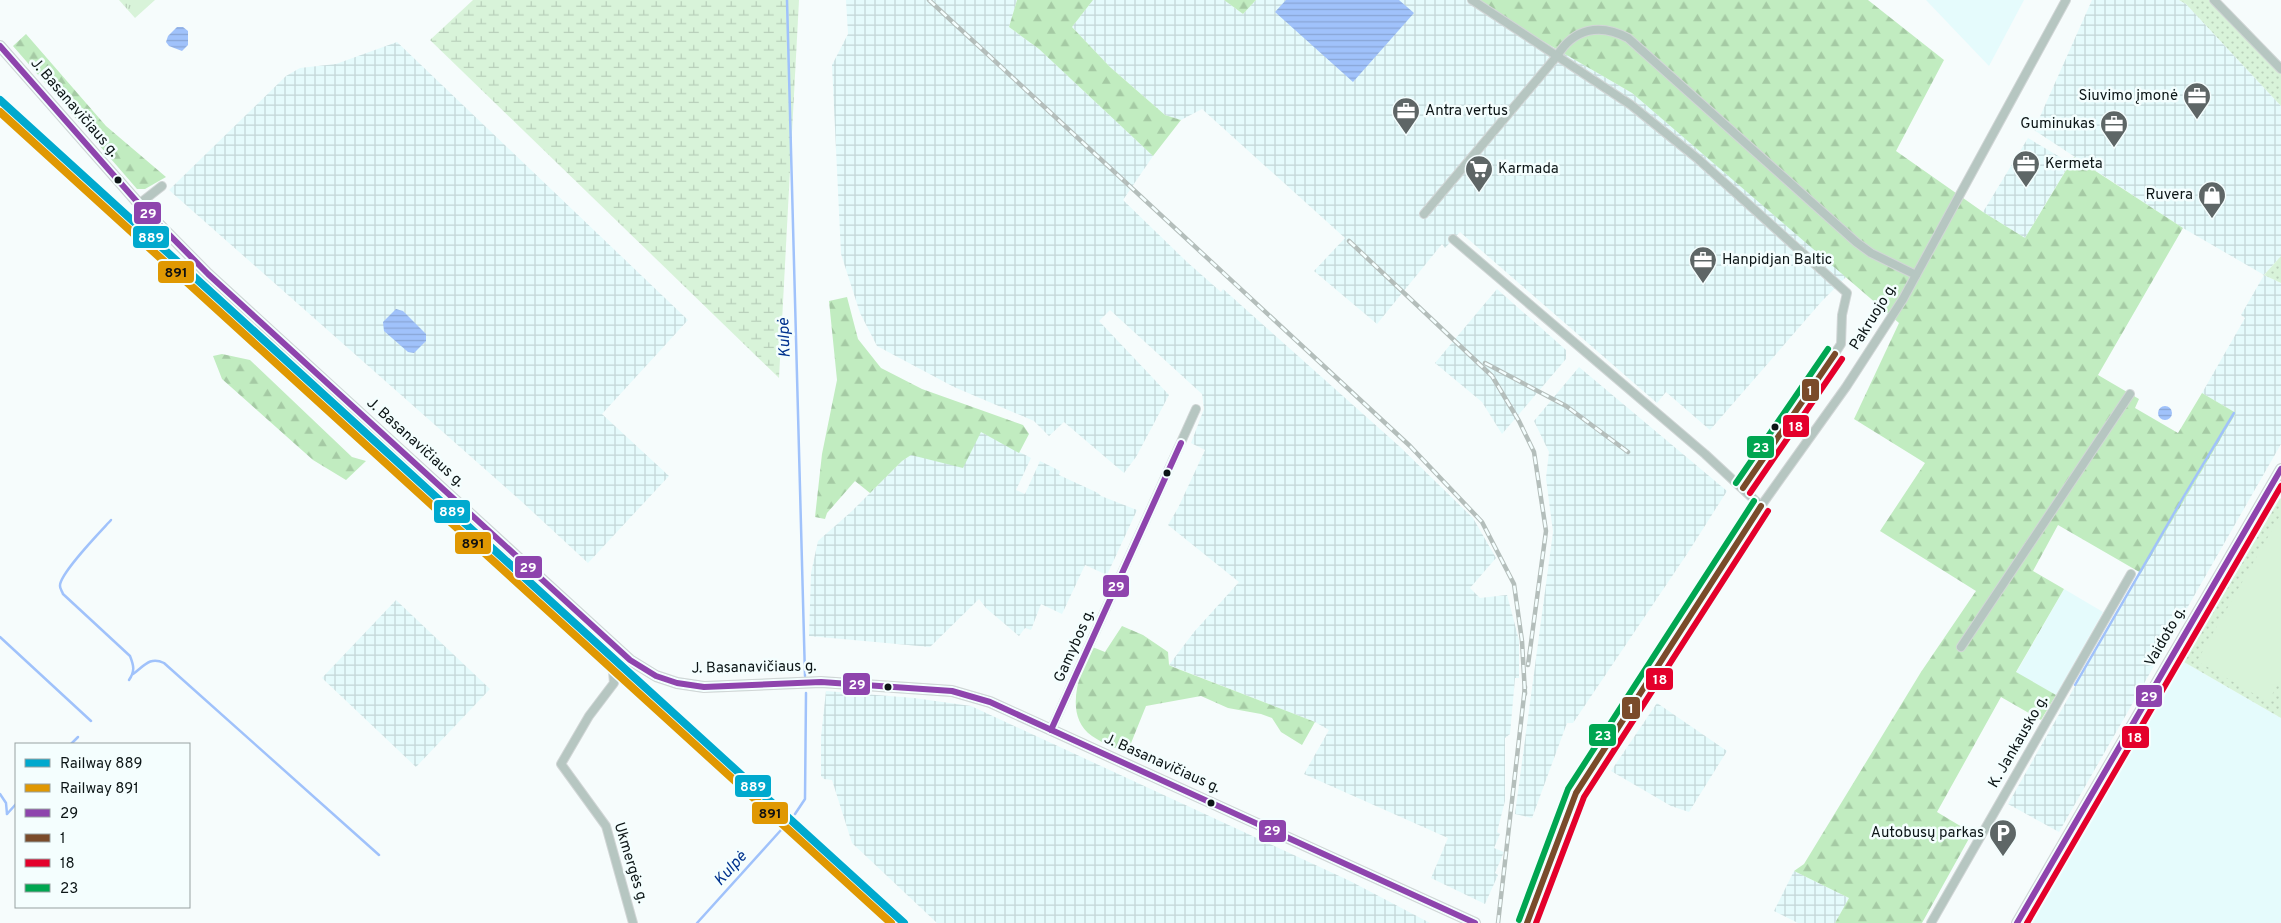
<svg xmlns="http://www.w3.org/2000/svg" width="2281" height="923" viewBox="0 0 2281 923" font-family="Overpass,sans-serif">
  <defs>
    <pattern id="industrial-grid" width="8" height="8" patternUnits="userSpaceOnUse" patternTransform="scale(1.25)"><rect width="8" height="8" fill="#e5fbfc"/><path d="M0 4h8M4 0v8" fill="none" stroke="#c3d6d7"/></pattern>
    <pattern id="grass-dots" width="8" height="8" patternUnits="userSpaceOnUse" patternTransform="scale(1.25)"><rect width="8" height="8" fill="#d8f3d9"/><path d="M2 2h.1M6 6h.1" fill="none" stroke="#b8cfba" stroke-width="1.8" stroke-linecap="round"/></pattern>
    <pattern id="forest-firs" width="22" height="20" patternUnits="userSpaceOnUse" patternTransform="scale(1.25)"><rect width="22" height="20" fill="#c1ecc0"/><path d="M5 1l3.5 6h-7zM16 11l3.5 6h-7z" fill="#a5caa4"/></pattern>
    <pattern id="wetland-marsh" width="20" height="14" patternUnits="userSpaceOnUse" patternTransform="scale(1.25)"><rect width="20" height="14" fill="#d8f3d9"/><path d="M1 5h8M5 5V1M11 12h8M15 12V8" fill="none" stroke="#b8cfba"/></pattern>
    <pattern id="park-tufts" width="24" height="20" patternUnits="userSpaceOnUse" patternTransform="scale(1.25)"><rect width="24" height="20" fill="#d8f3d9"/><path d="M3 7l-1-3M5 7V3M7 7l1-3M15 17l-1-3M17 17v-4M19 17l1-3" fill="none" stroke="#b8cfba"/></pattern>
    <pattern id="water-rules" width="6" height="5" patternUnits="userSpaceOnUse" patternTransform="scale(1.25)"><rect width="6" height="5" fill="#a0c2fb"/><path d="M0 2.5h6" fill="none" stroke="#89a6d6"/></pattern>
  </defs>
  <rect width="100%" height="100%" fill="#f6fcfc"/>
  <!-- built -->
  <g fill="#e5fbfc">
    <path d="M1926,0H2024L1989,66Z"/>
    <path d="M2064,589L2103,612L2056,695L2016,673Z"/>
    <path d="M2172,655L2281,718V923H2017Z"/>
  </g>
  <!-- industrial -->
  <g fill="url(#industrial-grid)">
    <path d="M846,0H1017L1009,27L1039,49L1153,156L1123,200L1187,262L1221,292L1223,289L1399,446L1473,518L1496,558L1470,588L1480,598L1507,595L1519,640V678H1515L1510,734L1505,738V801L1497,832L1500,834L1494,848L1504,852L1495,873L1498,875L1485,904L1431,878L1448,838L1304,774L1329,730L1315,722L1169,665L1194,632L1239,582L1168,525L1178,508L1205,450L1191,443L1204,409L1202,394L1110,310L1099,321L1169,395L1136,457L1124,473L1064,422L1049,436L1034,421L954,387L877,346L860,313L841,254L832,65L848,34Z"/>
    <path d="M1093,0H1224L1243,14L1256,0H1472L1632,93L1846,277L1822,301L1710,430L1666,392L1657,403L1460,232L1445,248L1442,244L1377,324L1314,271L1345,238L1202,109L1181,120L1165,115L1110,67L1072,27Z"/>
    <path d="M2092,0H2179L2186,4L2281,106V256L2264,275L2281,283V444L2059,832L2008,804L2115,616L2236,413L2202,393L2245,318L2241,315L2264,275L2183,228L2034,130Z"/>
    <path d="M397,42L688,320L602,414L669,476L588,563L521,501L169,190L286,76L300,68L336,64Z"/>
    <path d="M2028,138L2070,163L2025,238L1983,212Z"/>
    <path d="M1497,289L1566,350V359L1502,434L1482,402L1435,363Z"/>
    <path d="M1579,367L1727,491L1687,554L1573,723H1567L1532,818L1515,814L1553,532L1546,478L1549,452L1534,421Z"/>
    <path d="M981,432L1031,458L1016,490L1025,494L1040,461L1060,471L1059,475L1098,493L1101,496L1137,510L1107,575L1085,565L1062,614L1041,604L1031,630L1025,628L1019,636L986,608L979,599L930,647L809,636L811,573L818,541L852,511L902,461L911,455L921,457Z"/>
    <path d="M396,600L490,689L416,767L322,678Z"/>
    <path d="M826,691L914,698L971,706L1350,881L1430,923H937L852,843L832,780L824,779L821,776V737Z"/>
    <path d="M1657,703L1727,751L1689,812L1671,806L1611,771Z"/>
    <path d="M1794,871L1849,898L1835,923H1798L1774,911Z"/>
  </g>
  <!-- grass -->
  <g fill="url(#grass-dots)">
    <path d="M2179,0H2214L2281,69V106L2186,4Z"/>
    <path d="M2281,256V283L2264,275Z"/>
    <path d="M2280,498L2281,499V718L2184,662Z"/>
  </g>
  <!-- forest -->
  <g fill="url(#forest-firs)">
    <path d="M1017,0H1093L1072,27L1110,67L1165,115L1181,120L1153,156L1039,49L1009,27Z"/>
    <path d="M1224,0H1256L1243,14Z"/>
    <path d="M1472,0H1868L1944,60L1896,151L1983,212L2025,238L2074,157L2183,228L2098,375L2139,399L2135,408L2178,433L2202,393L2236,413L2141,573L2058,525L2033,571L2064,589L2016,672L2056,695L2041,720L2001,697L1937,812L1972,833L1922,923H1835L1849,898L1794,871L1804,864L1921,672L1976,591L1880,531L1925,463L1854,419L1899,323L1632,93Z"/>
    <path d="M26,34L106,126L166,177L145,189H137L13,46Z"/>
    <path d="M847,297L858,339L881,368L922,389L1023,425L1029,434L1019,453L981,432L963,468L911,455L902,461L870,493L855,481L827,513L825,519L815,517L822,454L837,380L829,301Z"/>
    <path d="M222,354L250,360L352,457L366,461L346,480L313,460L222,379L213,356Z"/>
    <path d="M1122,626L1143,635L1168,652L1169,665L1173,667L1315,722L1302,745L1281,732L1272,718L1261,714L1228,708L1201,696L1146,706L1127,753C1116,748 1102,743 1092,736C1062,714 1081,673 1090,646L1105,652Z"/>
  </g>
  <!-- wetland -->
  <path fill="url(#wetland-marsh)" d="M473,0H799L779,378L430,40Z"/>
  <!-- park -->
  <path fill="url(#park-tufts)" d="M119,0H155L135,18Z"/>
  <!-- garden -->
  <path fill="#d8f3d9" d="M2281,514V679L2268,702L2197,661Z"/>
  <!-- water -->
  <g fill="url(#water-rules)">
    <path d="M1286,0H1399L1414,13L1353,82L1275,12Z"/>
    <path d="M177,27H183L188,31V45L182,51L169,46L166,42L168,36Z"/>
    <path d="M396,309L403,311L426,334V341L414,353L408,352L384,331L383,322Z"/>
    <circle cx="2165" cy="413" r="7"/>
  </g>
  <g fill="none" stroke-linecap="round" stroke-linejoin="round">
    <!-- stream -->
    <g stroke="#a0c2fb" stroke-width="2.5">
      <path d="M787,0L805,676"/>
      <path d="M111,520C101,531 59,574 60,586C60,589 62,591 63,594L130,656C134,666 135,671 129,680"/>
      <path d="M0,637L91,721"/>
      <path d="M133,674C144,666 150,656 164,663L379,855"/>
      <path d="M2075,685L2184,496L2234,413"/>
      <path d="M71,744L78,737"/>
      <path d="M0,794L6,803L7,814"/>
      <path d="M7,814L16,804"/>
      <path d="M795,814L805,799L806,693"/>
      <path d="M697,923L781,830"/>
    </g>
    <!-- minor casing -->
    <g stroke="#d1d6d6" stroke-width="10">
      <g id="minor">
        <path d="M1472,0L1557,56C1574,28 1600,23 1628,38L1856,242L1871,253L1916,275"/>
        <path d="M2214,0L2281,69"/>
        <path d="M139,204L162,186"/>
        <path d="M1424,214L1557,56L1631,105L1698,159L1847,293L1842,315L1841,344L1761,465L1743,488"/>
        <path d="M1453,239L1705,454L1761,506"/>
        <path d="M464,532L608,664L613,671L614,683L589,716L561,764L606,826L633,923"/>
        <path d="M1961,647L2130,394"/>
        <path d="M1051,730L1196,409"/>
        <path d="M1527,923L1576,793L1761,506L1846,387L1903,299L2066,0"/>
        <path d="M1931,923L2131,574"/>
      </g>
    </g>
    <!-- major casing -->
    <g stroke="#d1d6d6" stroke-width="12">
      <g id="major">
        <path d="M0,46L139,204L208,274L630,660L656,676L677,683L704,687L821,682L952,691L990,702L1475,923"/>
        <path d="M2017,923L2281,469"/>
      </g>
    </g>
    <!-- minor -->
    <use href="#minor" stroke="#b6c6c1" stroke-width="8"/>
    <!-- major -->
    <use href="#major" stroke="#a8bcb7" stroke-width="10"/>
    <!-- rail casing -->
    <g stroke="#b4bebb" stroke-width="4.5">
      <g id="rail">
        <path d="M929,0L1410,446L1482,522L1514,584L1522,641L1525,694"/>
        <path d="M1349,241L1492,376L1519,421L1534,452L1546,531L1528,665"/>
        <path d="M1485,363L1566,406L1628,452"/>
        <path d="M846,882L892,923"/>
        <path d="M1498,923L1525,687"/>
      </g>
    </g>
    <!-- rail -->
    <use href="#rail" stroke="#f4fefe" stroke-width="2.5" stroke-dasharray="8" stroke-linecap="butt"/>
    <!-- bus-1 casing -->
    <g stroke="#f4fefe" stroke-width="10">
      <g id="bus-1">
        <path d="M0,46L139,204L208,274L630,660L656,676L677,683L704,687L821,682L952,691L990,702L1475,923"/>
        <path d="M1051,730L1181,443"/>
        <path d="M2017,923L2281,469"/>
      </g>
    </g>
    <!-- bus-2 casing -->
    <g stroke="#f4fefe" stroke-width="10">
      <g id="bus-2">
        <path d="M1743,488L1835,354"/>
        <path d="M1527,923L1576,793L1761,506"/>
      </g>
    </g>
    <!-- bus-3 casing -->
    <g stroke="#f4fefe" stroke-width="10">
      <g id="bus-3">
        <path d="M1750,493L1842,359"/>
        <path d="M1536,923L1584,797L1768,511"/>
        <path d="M2027,923L2281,486"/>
      </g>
    </g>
    <!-- bus-4 casing -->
    <g stroke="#f4fefe" stroke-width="10">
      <g id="bus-4">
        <path d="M1736,483L1828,349"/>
        <path d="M1519,920L1568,789L1754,501"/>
      </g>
    </g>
    <!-- bus-1 -->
    <use href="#bus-1" stroke="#8e44ad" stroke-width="6"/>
    <!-- bus-2 -->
    <use href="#bus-2" stroke="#7a4b2a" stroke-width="6"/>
    <!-- bus-3 -->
    <use href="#bus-3" stroke="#e4002b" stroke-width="6"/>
    <!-- bus-4 -->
    <use href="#bus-4" stroke="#00a651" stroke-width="6"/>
    <!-- rail-1 casing -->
    <g stroke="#f4fefe" stroke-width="11">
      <path id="rail-1" d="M0,100L904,923"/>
    </g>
    <!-- rail-2 casing -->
    <g stroke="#f4fefe" stroke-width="11">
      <path id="rail-2" d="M0,112L891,923"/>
    </g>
    <!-- rail-1 -->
    <use href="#rail-1" stroke="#00a9ce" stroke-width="8"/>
    <!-- rail-2 -->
    <use href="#rail-2" stroke="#e09802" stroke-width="8"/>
  </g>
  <!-- icons -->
  <defs>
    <g id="office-pin" transform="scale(1.4375)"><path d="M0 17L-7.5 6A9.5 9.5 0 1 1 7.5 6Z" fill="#5e6666" stroke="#f4fefe"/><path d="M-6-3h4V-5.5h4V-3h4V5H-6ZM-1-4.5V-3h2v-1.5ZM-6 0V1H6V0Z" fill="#fff"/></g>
    <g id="supermarket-pin" transform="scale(1.4375)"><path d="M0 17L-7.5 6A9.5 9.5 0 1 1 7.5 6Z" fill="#5e6666" stroke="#f4fefe"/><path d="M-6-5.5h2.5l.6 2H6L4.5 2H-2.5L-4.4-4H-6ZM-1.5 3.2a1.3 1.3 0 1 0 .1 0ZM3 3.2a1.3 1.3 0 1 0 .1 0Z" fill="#fff"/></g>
    <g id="shop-pin" transform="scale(1.4375)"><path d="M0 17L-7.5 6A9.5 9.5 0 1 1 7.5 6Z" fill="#5e6666" stroke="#f4fefe"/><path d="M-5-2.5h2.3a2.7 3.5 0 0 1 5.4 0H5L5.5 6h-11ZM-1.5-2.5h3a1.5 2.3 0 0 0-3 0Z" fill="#fff"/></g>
    <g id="parking-pin" transform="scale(1.4375)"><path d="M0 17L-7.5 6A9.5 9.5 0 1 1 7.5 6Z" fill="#5e6666" stroke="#f4fefe"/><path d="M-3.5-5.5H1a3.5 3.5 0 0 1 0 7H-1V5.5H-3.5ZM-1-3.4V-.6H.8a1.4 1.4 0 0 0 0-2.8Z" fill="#fff"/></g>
  </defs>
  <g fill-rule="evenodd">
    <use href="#office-pin" x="2197" y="96"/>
    <use href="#office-pin" x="1406" y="111"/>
    <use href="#office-pin" x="2114" y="124"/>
    <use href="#office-pin" x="2026" y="164"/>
    <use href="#supermarket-pin" x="1479" y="169"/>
    <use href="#shop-pin" x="2212" y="195"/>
    <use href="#office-pin" x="1703" y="260"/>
    <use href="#parking-pin" x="2003" y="833"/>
  </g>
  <!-- markers -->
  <g fill="#0c1516" stroke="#f4fefe" stroke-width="2">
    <circle cx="118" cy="180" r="4.5"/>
    <circle cx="1775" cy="427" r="4.5"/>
    <circle cx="1167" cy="473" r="4.5"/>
    <circle cx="888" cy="687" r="4.5"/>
    <circle cx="1211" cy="803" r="4.5"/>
  </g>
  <g text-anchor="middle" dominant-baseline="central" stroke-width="5" stroke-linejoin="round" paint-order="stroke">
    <!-- poi labels -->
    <g font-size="15" fill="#0c1516" stroke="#f4fefe" text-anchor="end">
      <text x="2178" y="96">Siuvimo įmonė</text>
      <text x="1425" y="111" text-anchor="start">Antra vertus</text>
      <text x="2095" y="124">Guminukas</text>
      <text x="2045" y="164" text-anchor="start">Kermeta</text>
      <text x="1498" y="169" text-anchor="start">Karmada</text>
      <text x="2193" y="195">Ruvera</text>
      <text x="1722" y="260" text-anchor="start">Hanpidjan Baltic</text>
      <text x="1984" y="833">Autobusų parkas</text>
    </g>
    <!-- street labels -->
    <g font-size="15" fill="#0c1516" stroke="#f4fefe">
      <text transform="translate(74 108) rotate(49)">J. Basanavičiaus g.</text>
      <text transform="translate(1874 317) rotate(-58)">Pakruojo g.</text>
      <text transform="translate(415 443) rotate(42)">J. Basanavičiaus g.</text>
      <text transform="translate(2166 637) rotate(-60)">Vaidoto g.</text>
      <text transform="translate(1075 646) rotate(-66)">Gamybos g.</text>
      <text transform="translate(754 668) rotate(-1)">J. Basanavičiaus g.</text>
      <text transform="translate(2019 742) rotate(-60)">K. Jankausko g.</text>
      <text transform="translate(1162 764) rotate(24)">J. Basanavičiaus g.</text>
      <text transform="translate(630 863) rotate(73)">Ukmergės g.</text>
    </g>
    <!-- water labels -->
    <g font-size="16" font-style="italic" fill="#00328e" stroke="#f4fefe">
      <text transform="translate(785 338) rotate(-92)">Kulpė</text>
      <text transform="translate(731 869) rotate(-48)">Kulpė</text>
    </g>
  </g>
  <g stroke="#f4fefe" stroke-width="2">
    <rect x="133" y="201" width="29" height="24" rx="5" fill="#8e44ad"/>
    <rect x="132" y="225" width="38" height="24" rx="5" fill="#00a9ce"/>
    <rect x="157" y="260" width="38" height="24" rx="5" fill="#e09802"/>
    <rect x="1801" y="378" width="19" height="24" rx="5" fill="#7a4b2a"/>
    <rect x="1782" y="414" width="28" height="24" rx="5" fill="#e4002b"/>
    <rect x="1746" y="435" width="29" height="24" rx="5" fill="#00a651"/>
    <rect x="433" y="499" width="38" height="25" rx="5" fill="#00a9ce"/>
    <rect x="454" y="531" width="38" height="24" rx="5" fill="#e09802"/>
    <rect x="514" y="555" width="29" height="24" rx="5" fill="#8e44ad"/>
    <rect x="1102" y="574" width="28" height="24" rx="5" fill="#8e44ad"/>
    <rect x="1645" y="667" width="29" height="24" rx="5" fill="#e4002b"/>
    <rect x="842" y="672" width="29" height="24" rx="5" fill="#8e44ad"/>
    <rect x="2135" y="684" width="28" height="24" rx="5" fill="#8e44ad"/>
    <rect x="1621" y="696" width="20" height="24" rx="5" fill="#7a4b2a"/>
    <rect x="1588" y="723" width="29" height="24" rx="5" fill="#00a651"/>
    <rect x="2121" y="725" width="29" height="24" rx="5" fill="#e4002b"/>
    <rect x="734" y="774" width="38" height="24" rx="5" fill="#00a9ce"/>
    <rect x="751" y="801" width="38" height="24" rx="5" fill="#e09802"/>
    <rect x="1258" y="819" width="29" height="24" rx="5" fill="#8e44ad"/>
  </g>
  <g font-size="14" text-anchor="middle" font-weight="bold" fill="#fff">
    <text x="148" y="218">29</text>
    <text x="151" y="242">889</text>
    <text x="1810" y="395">1</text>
    <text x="1796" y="431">18</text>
    <text x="1761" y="452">23</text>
    <text x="452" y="516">889</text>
    <text x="528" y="572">29</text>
    <text x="1116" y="591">29</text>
    <text x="1660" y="684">18</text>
    <text x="857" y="689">29</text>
    <text x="2149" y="701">29</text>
    <text x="1631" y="713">1</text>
    <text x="1603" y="740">23</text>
    <text x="2135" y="742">18</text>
    <text x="753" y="791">889</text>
    <text x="1272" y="835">29</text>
  </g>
  <g font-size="14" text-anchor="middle" font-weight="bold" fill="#111">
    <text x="176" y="277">891</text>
    <text x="473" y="548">891</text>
    <text x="770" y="818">891</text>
  </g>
  <!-- legend -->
  <rect x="15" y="743" width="175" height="165" fill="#f4fefe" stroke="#97a1a1"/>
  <rect x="25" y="759" width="25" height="8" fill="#00a9ce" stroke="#97a1a1"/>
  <text x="60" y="768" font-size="15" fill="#0c1516">Railway 889</text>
  <rect x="25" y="784" width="25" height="8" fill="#e09802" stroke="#97a1a1"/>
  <text x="60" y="793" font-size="15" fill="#0c1516">Railway 891</text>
  <rect x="25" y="809" width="25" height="8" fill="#8e44ad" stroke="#97a1a1"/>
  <text x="60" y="818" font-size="15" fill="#0c1516">29</text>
  <rect x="25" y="834" width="25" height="8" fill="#7a4b2a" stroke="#97a1a1"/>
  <text x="60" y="843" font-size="15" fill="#0c1516">1</text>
  <rect x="25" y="859" width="25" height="8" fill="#e4002b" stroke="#97a1a1"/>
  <text x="60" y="868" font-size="15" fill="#0c1516">18</text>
  <rect x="25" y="884" width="25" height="8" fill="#00a651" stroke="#97a1a1"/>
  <text x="60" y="893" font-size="15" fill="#0c1516">23</text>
</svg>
